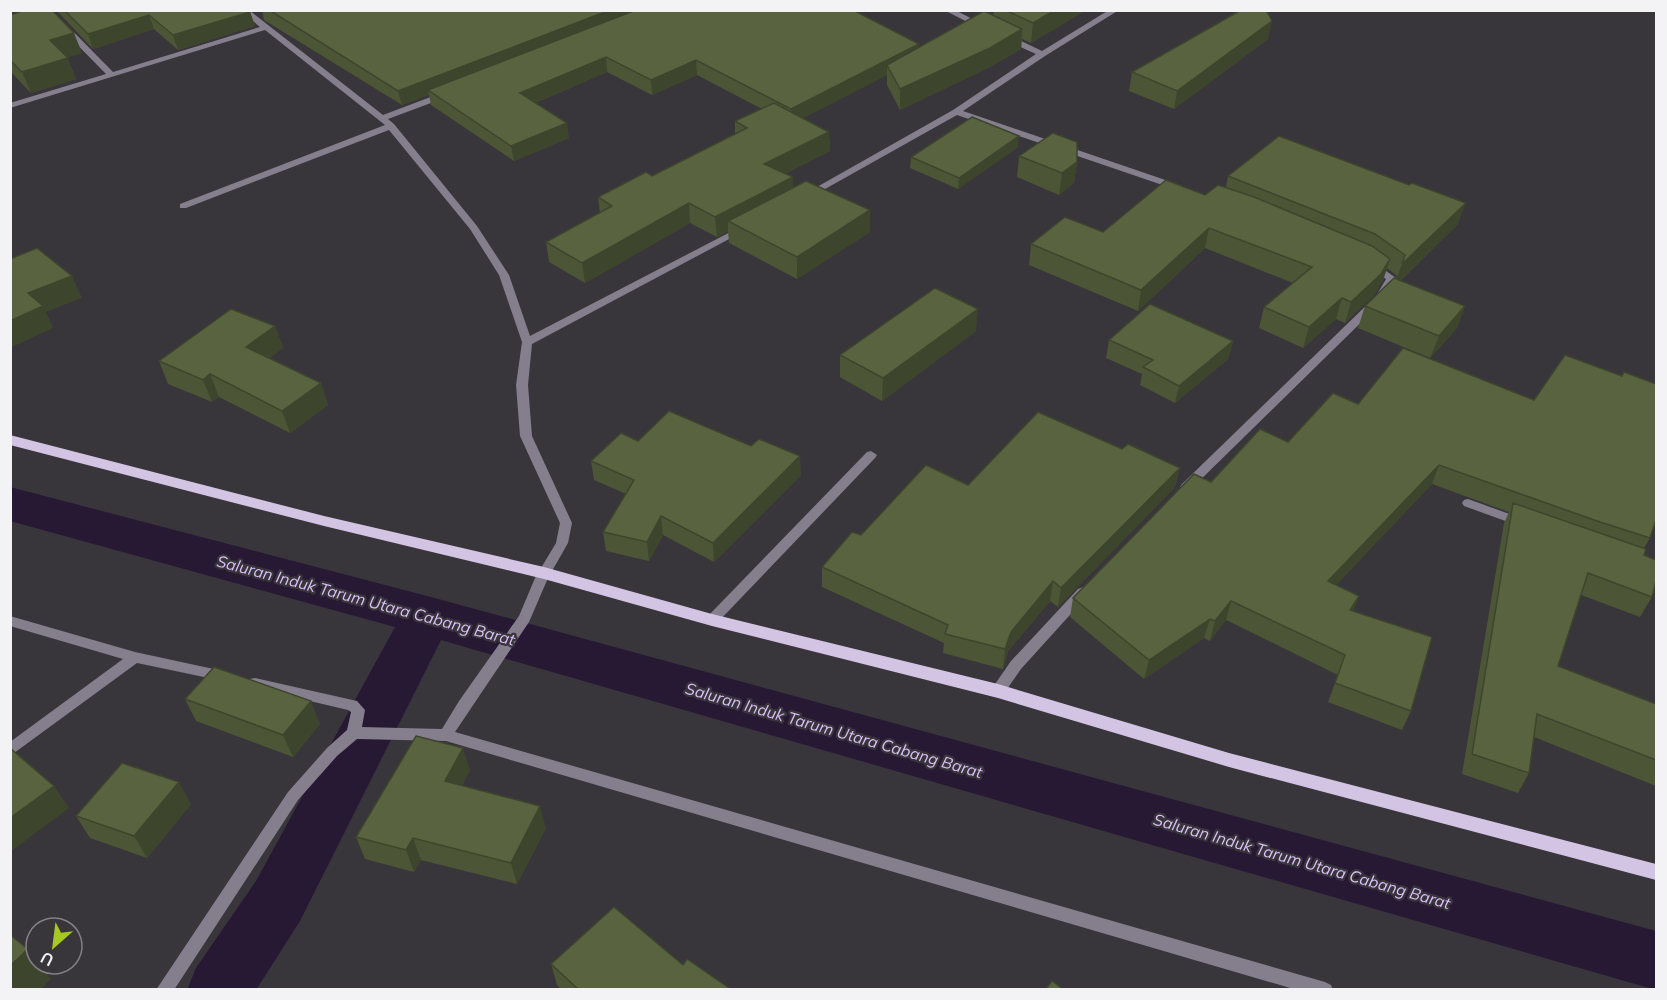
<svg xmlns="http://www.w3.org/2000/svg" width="1667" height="1000" viewBox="0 0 1667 1000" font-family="Mulish,sans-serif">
  <rect width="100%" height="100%" fill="#38353b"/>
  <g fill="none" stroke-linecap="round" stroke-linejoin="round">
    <!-- canal -->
    <path fill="#271834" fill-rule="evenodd" d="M10,487L427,596L1656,931V990L441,640L300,921L256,990H187L196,968L256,881L395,627L10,521Z"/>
    <!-- street -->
    <g fill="#857e8d" fill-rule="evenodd">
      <path d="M43,10H52L113,72L260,27L240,10H249L383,115L441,93H447V97L388,119L394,124L477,226L509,275L530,336L740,227L743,226L748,229L532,344L528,385L532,436L572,523L568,543L548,578L529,622L455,732L1325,982L1331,985L1333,990H1297L446,741L357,739L337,756L298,800L174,990H156L288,792L327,748L347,730L351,712L348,710L255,688L250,687L248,683L250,679L255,678L357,701L365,710L362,727L442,729L459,701L519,616L535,578L556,543L560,523L520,436L516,385L522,342L499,275L470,229L389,130L186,208H180V204L385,125L265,30L10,108V103L106,74Z"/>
      <path d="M944,10H955L986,26L979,28Z"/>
      <path d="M1109,10H1119L1045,56L963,111L1180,185V189H1174L957,115L809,198L806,199L801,196L953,110L1036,54L1003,39V35H1009L1042,51Z"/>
      <path d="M1372,261L1396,278L1384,300L1190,490H1182L1180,487L1182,484L1376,296L1386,279L1368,266L1367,264Z"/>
      <path d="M871,451L877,455L875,458L717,623H707L705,620L707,617L867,452Z"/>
      <path d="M1468,499L1526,520L1528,523L1522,527L1464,506L1462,503L1464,500Z"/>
      <path d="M1083,587L1088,589L1089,592L1088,595L1021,669L1003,695L998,696L993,695L991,691L993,687L1011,661L1078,589Z"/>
      <path d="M10,616L135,652L223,671L228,672L230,676L228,680L223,681L137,663L10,756V742L123,659L10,626Z"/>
    </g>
    <!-- primary -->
    <path fill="#d3c4e4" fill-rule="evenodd" d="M10,435L324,516L544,567L712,614L998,684L1229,753L1656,864V880L1229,767L998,698L712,626L544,579L324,526L10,445Z"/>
  </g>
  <!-- wall -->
  <g fill="#4d5537">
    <path d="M56,10H249L250,12L255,26L178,50L154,29L93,49Z"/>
    <path d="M262,10H853L919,47L993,16L994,10H1086L1031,43L1022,39L1021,49L988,68L900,110L887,85V75L803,118L829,132L830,151L785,174L793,188L870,210V232L797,279L729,243L728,231L717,237L690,223L585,283L549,262L546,242L600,213L598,197L652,176L735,134V121L762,109L697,75L652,95L607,72L535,103L569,138L514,161L431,105L429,95L402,105L264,20Z"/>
    <path d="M10,15L82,53L67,57L76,79L31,93L10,71Z"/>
    <path d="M1268,39L1174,109L1129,91L1132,72Z"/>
    <path d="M1018,147L958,189L910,168L911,157Z"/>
    <path d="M1019,156L1077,162L1074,183L1059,195L1017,177Z"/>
    <path d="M1228,176L1458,224L1400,281L1465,306L1457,328L1430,358L1358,328L1365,306L1396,279L1397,276L1387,268L1383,280L1374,295L1345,323L1336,319L1303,348L1259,328L1264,307L1293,283L1205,248L1138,311L1029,265L1031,244L1103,232L1226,187Z"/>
    <path d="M275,326L283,348L269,358L321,383L328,405L290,433L219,397L212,402L168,384L159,361Z"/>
    <path d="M976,331L882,401L840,377V355Z"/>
    <path d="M1109,340L1233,341L1228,359L1175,403L1140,385L1142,374L1106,358Z"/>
    <path d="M1333,393L1650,538L1644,548V555L1652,597L1640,617L1581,595L1558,666L1656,704V786L1534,737L1529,773L1518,793L1462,774L1504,523L1509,512L1432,484L1336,585L1359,596L1353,611L1411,711L1402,730L1328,702L1338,675L1226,620L1210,641L1204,638L1144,679L1070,617L1073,598L1211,482L1288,442Z"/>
    <path d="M638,441L801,475L714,562L663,535L649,561L606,551L603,532L626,494L594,480L591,461Z"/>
    <path d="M1122,449L1180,468L1175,487L1058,607L1050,601L1008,651L1003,669L943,653L944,643L822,587V567L861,535L968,485Z"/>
    <path d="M185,699L320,724L293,757L196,721Z"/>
    <path d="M470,770L462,785L546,828L517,884L421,860L414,872L365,859L356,837Z"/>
    <path d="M191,804L147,858L90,838L76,816Z"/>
    <path d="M551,964L683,965L732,990H562L557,985Z"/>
  </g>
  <!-- shaded-wall -->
  <g fill="#3e452d">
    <path d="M610,10H649L428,90L429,95L402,105L398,91Z"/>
    <path d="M1055,10H1086L1031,43L1033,23Z"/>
    <path d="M250,12L255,26L178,50L173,35Z"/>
    <path d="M149,15L154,29L93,49L88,34Z"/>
    <path d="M1272,21L1268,39L1174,109L1177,91Z"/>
    <path d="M1022,29L1021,49L988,68L900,110V89Z"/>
    <path d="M74,33L82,53L58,60L50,40Z"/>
    <path d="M919,44L918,59L887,65V75L792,124L791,109Z"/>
    <path d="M606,57L607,72L522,108L520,93Z"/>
    <path d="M68,58L76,79L31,93L22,72Z"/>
    <path d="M696,60L697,75L652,95L651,80Z"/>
    <path d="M567,123L569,138L514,161L511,146Z"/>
    <path d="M829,132L830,151L765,184L764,164Z"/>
    <path d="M1019,136L1018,147L958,189L959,178Z"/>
    <path d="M1077,162L1074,183L1059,195L1062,173Z"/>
    <path d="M793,177V197L728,221V231L717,237L715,217Z"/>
    <path d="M689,203L690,223L585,283L582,263Z"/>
    <path d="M1466,203L1458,224L1394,286L1402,264Z"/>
    <path d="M870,210V232L797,279V257Z"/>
    <path d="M1209,228L1205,248L1138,311L1141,290Z"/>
    <path d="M1390,259L1383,280L1374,295L1345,323L1351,302Z"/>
    <path d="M72,276L82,298L46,312L53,328L10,348V321L28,293Z"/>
    <path d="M1342,298L1336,319L1303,348L1309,327Z"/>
    <path d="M1465,306L1457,328L1430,358L1439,336Z"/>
    <path d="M978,309L976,331L882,401L883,378Z"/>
    <path d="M275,326L283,348L254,370L246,347Z"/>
    <path d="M1233,341L1228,359L1175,403L1179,386Z"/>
    <path d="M210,374L219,397L212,402L203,380Z"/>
    <path d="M321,383L328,405L290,433L282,411Z"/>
    <path d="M800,456L801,475L714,562L713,543Z"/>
    <path d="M1439,465L1432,484L1321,601L1328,581Z"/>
    <path d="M1180,468L1175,487L1058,607L1061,588Z"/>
    <path d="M661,516L663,535L649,561L647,542Z"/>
    <path d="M1053,581L1050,601L1008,651L1003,669L1005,649L1011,632Z"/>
    <path d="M1359,596L1352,615L1350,610Z"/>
    <path d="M1231,601L1226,620L1210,641L1215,621Z"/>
    <path d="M1210,619L1204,638L1144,679L1149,660Z"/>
    <path d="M311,701L320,724L293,757L283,735Z"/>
    <path d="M463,748L470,770L452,803L445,781Z"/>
    <path d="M179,782L191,804L147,858L134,836Z"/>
    <path d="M54,786L69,808L10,852V818Z"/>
    <path d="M540,806L546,828L517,884L511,863Z"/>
    <path d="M413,838L421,860L414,872L406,850Z"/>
    <path d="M28,949L36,960V964H39L51,979L40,990H10V966Z"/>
  </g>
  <!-- building -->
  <g fill="#596340" stroke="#3e452d" stroke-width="1.5">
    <path d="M25,10H52L74,33L50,40L68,58L22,72L10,60V15Z"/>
    <path d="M64,10H249L250,12L173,35L149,15L88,34Z"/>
    <path d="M269,10H610L398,91Z"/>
    <path d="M636,10H853L919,44L791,109L696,60L651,80L606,57L520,93L567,123L511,146L428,90Z"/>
    <path d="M1005,10H1055L1033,23Z"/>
    <path d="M1241,10H1266L1272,21L1177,91L1132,72Z"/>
    <path d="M984,11L1022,29L990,48L900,89L887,65Z"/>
    <path d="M774,103L829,132L764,164L793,177L715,217L689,203L582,263L546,242L612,206L598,197L646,172L652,176L747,128L735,121Z"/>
    <path d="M972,117L1019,136L959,178L911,157Z"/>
    <path d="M1053,133L1077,142V162L1062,173L1019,156Z"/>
    <path d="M1279,136L1409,185L1412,183L1466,203L1402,264L1405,255L1375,234L1228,176Z"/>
    <path d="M1166,180L1205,195L1218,185L1254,197L1372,246L1390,259L1381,274L1351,302L1342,298L1309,327L1264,307L1312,267L1209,228L1141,290L1031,244L1065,217L1103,232Z"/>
    <path d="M806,181L870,210L797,257L728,221Z"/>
    <path d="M37,248L72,276L28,293L43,306L10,321V259Z"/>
    <path d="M1394,278L1465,306L1439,336L1365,306Z"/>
    <path d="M935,288L978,309L883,378L840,355Z"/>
    <path d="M1150,304L1233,341L1179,386L1143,367L1153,360L1109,340Z"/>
    <path d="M231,309L275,326L246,347L321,383L282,411L210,374L203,380L159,361Z"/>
    <path d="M1403,348L1534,400L1565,355L1622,376L1624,372L1656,384V520L1650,538L1597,521L1439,465L1328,581L1359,596L1350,610L1432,637L1411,711L1335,683L1345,655L1231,601L1215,621L1210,619L1149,660L1073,598L1194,474L1211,482L1260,429L1288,442L1333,393L1358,404Z"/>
    <path d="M669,411L751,446L759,439L800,456L713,543L661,516L647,542L603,532L634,480L591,461L621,433L638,441Z"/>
    <path d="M1038,412L1122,449L1128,444L1180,468L1061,588L1053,581L1011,632L1005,649L945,634L948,625L822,567L852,532L861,535L926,465L968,485Z"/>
    <path d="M1513,503L1646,549L1644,555L1656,560V581L1652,597L1588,573L1558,666L1656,704V760L1537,714L1529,773L1472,754Z"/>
    <path d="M214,667L311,701L283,735L185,699Z"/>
    <path d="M416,736L463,748L445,781L540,806L511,863L413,838L406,850L356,837Z"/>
    <path d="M10,748L54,786L10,818Z"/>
    <path d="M122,763L179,782L134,836L76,816Z"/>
    <path d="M614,907L683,965L687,959L732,990H579L551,964Z"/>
    <path d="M10,935L28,949L10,966Z"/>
    <path d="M1052,981L1064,990H1045Z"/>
  </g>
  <g text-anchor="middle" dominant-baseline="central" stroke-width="4.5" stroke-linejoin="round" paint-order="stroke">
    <!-- water labels -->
    <g font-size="16" font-style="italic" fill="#dcbff9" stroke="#38353b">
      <text transform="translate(366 600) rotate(15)">Saluran Induk Tarum Utara Cabang Barat</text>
      <text transform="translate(834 730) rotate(16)">Saluran Induk Tarum Utara Cabang Barat</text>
      <text transform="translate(1302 861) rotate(16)">Saluran Induk Tarum Utara Cabang Barat</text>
    </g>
  </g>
  <!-- border -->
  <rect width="1667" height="1000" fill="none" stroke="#f3f2f5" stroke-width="24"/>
  <!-- north arrow -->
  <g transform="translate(54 946) rotate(208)"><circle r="28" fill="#38353b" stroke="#838185" stroke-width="1.5"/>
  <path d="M0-4.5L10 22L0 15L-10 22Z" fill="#a6c822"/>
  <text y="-9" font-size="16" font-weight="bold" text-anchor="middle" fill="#f3f2f5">U</text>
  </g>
</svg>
